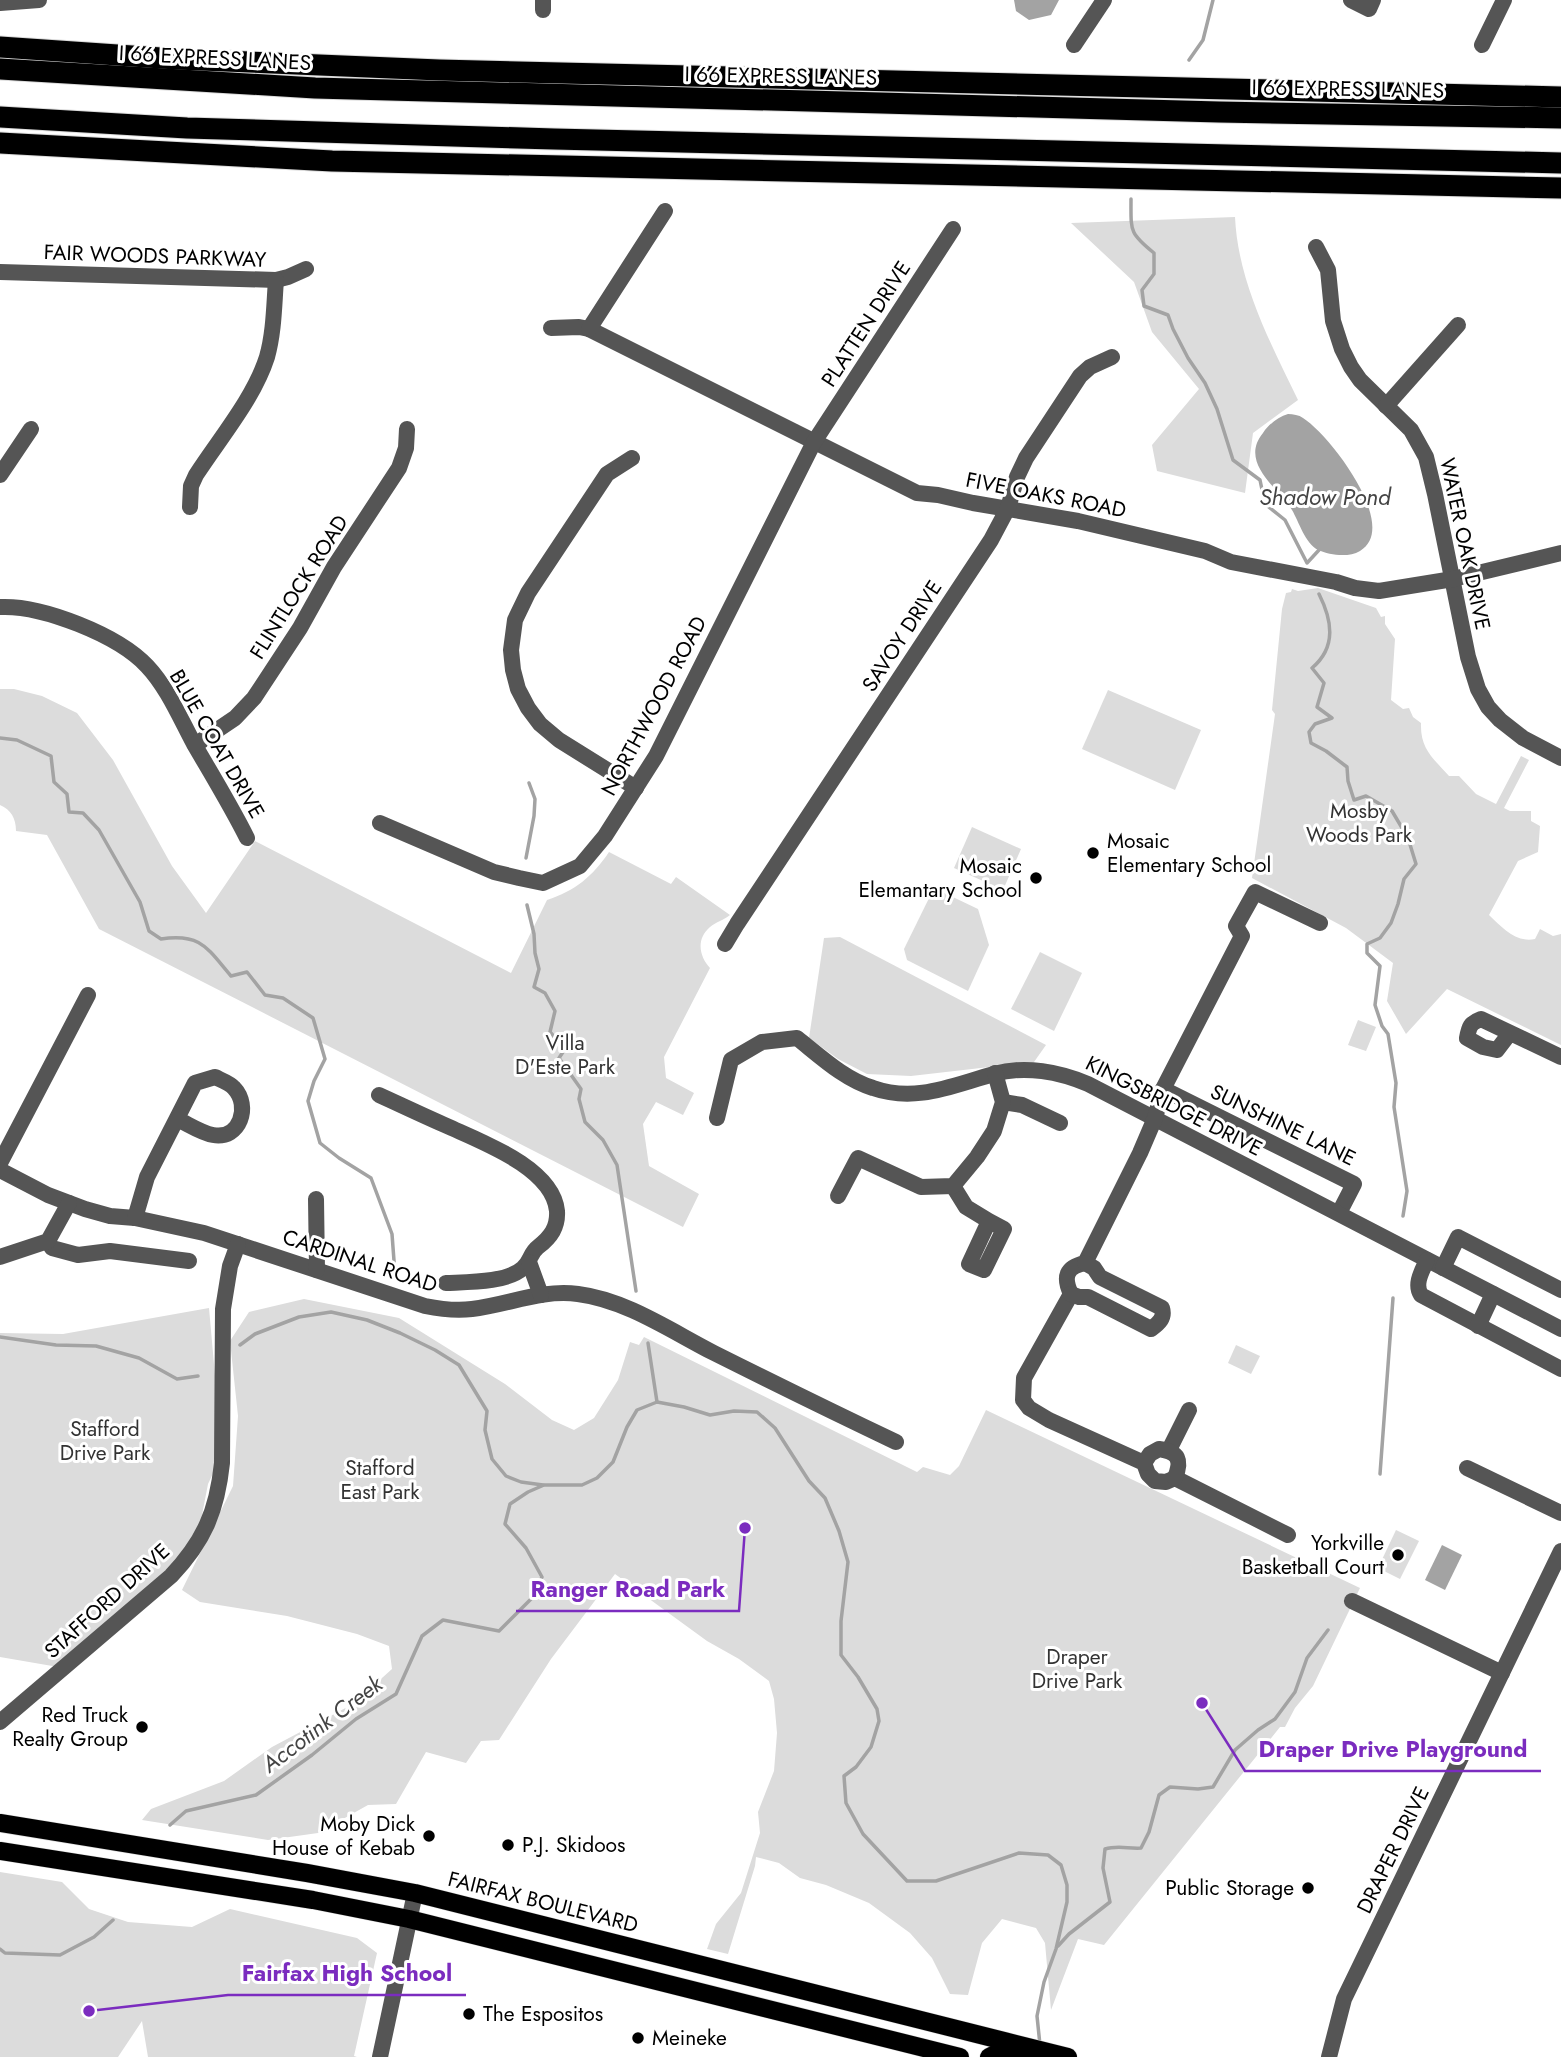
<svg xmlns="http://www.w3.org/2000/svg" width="1561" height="2057" viewBox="0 0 1561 2057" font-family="Jost,sans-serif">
  <rect width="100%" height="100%" fill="#fff"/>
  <!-- green -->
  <g fill="#dcdcdc">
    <path d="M1235,217C1238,282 1270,342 1298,400L1253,433L1245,493L1157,471L1152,445L1199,389L1152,332L1134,282L1071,223Z"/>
    <path d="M1318,588L1376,608L1381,617L1385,616V624L1395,639L1391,700L1403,709L1409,708L1413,717L1421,723C1420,749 1433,758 1449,776H1459L1476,794L1496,804L1521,756L1529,760L1504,808L1510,811H1531V821L1540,826L1538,852L1518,861L1489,915C1502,927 1515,943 1535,939L1540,929L1553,936L1561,934V1045L1447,989L1406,1034L1387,1001L1393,963L1346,928L1252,878L1275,714L1272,710L1282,609L1286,593L1291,592L1292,589L1298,591Z"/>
    <path d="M0,689H14L42,696L77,713L113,760L172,866L206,913L255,841L511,973L547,900C575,891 593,876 609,852L671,884L676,877L730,915C724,920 716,922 710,927C696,939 699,956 710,968L664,1057L666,1078L694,1093L683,1115L656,1102L643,1124L649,1166L699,1194L683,1227L99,929L47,835L16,831C16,818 11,810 0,805Z"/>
    <path d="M1108,690L1201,730L1175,790L1082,749Z"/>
    <path d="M972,827L1021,849L1003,890L954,868Z"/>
    <path d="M934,888L978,909L989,945L968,991L907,960L904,949Z"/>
    <path d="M840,937L1046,1045L1034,1062L911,1076L867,1074L838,1059L809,1038L824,938Z"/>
    <path d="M1040,952L1082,973L1054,1031L1011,1009Z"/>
    <path d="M1358,1020L1376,1027L1366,1051L1348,1045Z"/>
    <path d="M304,1299L399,1318L505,1384L552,1420L574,1430L594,1418L618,1380L630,1342L639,1345L644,1337L917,1472L923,1467L950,1475L959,1466L986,1410L1360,1588L1313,1686L1295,1708L1285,1727H1280L1104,1945L1078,1939L1051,2010L1045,1943L1036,1928L1002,1919L982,1943L968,1995L950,1994L932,1958L910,1933L869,1903L826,1885L800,1878L779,1863L756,1857L755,1866L728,1954L707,1949L716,1924L741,1893L760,1833L758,1812L774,1771L777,1733L774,1699L769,1681L739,1659L707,1641L615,1574L551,1659L499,1740L481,1741L466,1763L426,1752L396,1804L368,1805L318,1833L268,1840L142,1820L151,1809L224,1781L272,1747L353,1704L392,1669L389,1646L357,1634L287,1616L200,1602L182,1590L233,1486L238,1416L230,1341L249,1312Z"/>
    <path d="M209,1308L217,1398V1465L208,1484L196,1546L64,1668L0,1657V1333L63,1334Z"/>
    <path d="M1236,1345L1260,1356L1251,1374L1228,1363Z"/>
    <path d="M1396,1530L1419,1541L1400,1579L1378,1568Z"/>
    <path d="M0,1872L62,1882L89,1909L128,1922L192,1927L230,1909L357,1938L377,1953L354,2056L357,2057H148L142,2021L118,2057H0Z"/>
  </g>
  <!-- water -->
  <g fill="#a3a3a3">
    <path d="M1014,0H1059L1051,15L1029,20L1016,11Z"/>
    <path d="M1288,414C1293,414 1299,415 1303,418C1329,434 1401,527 1360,551C1348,558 1330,555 1318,550C1305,543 1299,522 1292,510C1277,487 1239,462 1263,433C1269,424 1278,417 1288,414Z"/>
    <path d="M1442,1545L1462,1555L1445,1590L1425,1580Z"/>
  </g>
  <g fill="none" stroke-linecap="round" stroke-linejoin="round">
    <!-- stream -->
    <g stroke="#a3a3a3" stroke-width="3.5">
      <path d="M1189,60L1203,40L1213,0"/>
      <path d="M1131,199C1131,231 1129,233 1154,253V274L1142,290L1144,306L1168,315L1173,329L1188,358L1205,383L1217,409L1233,460L1260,480L1265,504L1285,520L1307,563L1319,550"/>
      <path d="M1319,594C1332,620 1337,647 1312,668L1324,683L1317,707L1332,718L1315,724L1309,732L1311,743L1326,751L1347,767L1348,781L1354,800L1366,796L1392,811L1408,838L1416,864L1404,879L1398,904L1391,923L1380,938L1367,944V953L1380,966L1375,1005L1382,1026L1388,1034L1396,1083L1394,1107L1407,1191L1403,1216"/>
      <path d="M0,738L17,740L51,756L54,782L67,794L69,812L83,813L99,830L140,902L149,931L161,939C201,933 207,948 231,976L247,972L265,995L283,998L313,1018L325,1059L314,1081L308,1101L320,1143L339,1158L371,1178L392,1234L395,1274"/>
      <path d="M526,858L534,816L535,799L529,783"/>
      <path d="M527,905L534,934L535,953L539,969L534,987L545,993L555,1011L550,1032L565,1049L559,1058L581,1089L579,1099L585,1122L603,1140L617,1165L636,1291"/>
      <path d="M0,1337L56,1345L96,1346L139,1358L177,1379L198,1376"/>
      <path d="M648,1343L657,1402"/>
      <path d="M240,1345L255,1334L299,1317L331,1312L367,1320L400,1333L435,1350L459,1365L487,1411L485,1430L492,1459L506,1476L521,1482L543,1485"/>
      <path d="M1380,1474L1393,1298"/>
      <path d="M170,1825L186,1811L256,1795L312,1755L356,1719L396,1694L422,1636L443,1620L499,1631L532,1598L542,1577L526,1548L505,1524L510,1504L528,1492L544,1485H582L597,1478L613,1462L627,1427L637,1410L657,1402L684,1407L710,1415L734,1411L757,1412L775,1428L809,1481L825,1498L839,1531L848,1562L841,1621V1655L858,1677L877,1709L879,1721L871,1747L856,1767L844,1776L846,1803L863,1834L907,1881H936L1019,1853L1048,1855L1061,1865L1067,1885V1902L1056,1949L1044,1982L1037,2016L1040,2045"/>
      <path d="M1058,1946L1069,1934L1110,1902L1103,1868L1105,1849C1118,1845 1129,1849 1141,1848L1149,1832L1159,1795L1170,1787L1198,1789L1213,1787L1235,1750L1258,1730L1275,1719L1295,1692L1307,1658L1328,1630"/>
      <path d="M0,1949L5,1953L60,1955L94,1937L113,1920"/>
    </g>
    <!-- major casing -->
    <g stroke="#dbdbdb" stroke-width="19">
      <g id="major">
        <path d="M0,1823L307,1873L415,1893L1068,2057"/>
        <path d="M0,1851L313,1900L409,1919L960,2057"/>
        <path d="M989,2057L999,2052L1023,2055"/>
      </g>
    </g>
    <!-- highway casing -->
    <g stroke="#dbdbdb" stroke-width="23">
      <g id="highway">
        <path d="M0,47L176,59L439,70L1561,97"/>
        <path d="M0,69L315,88L1219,112L1561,118"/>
        <path d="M0,117L187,128L554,139L1561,163"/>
        <path d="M0,143L332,161L1561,188"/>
      </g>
    </g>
    <!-- minor -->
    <g stroke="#555" stroke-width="16">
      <path d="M1351,0L1369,9L1373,0"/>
      <path d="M0,3L39,0"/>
      <path d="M543,10V0"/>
      <path d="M1074,45L1104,0"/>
      <path d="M1482,45L1504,0"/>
      <path d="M1316,247L1328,270L1333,321L1342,349L1351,367L1360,380L1411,430L1426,457L1435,494L1468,657L1478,689L1488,707L1500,720L1523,738L1561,758"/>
      <path d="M0,272L276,280L288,277L306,269"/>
      <path d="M551,328L579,327L589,329L917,493L938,495L973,503L1078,521L1205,551L1231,562L1336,582L1355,588L1379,591L1453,579L1561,553"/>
      <path d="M589,329L665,211"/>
      <path d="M1386,406L1458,325"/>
      <path d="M632,458L607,474L528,593L515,620L511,650L513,670L518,689L528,708L540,724L559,740L636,788"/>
      <path d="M0,475L31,429"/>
      <path d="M190,507L191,486L196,475C220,438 254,398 267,357C274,332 274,306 276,280"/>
      <path d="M0,607C42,605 118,635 147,666C167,687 180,718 194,744C212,775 231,806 247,838"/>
      <path d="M195,745L235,718L254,698L300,628L334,567L399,468L406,448L407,429"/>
      <path d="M380,823L494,872L519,878L543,883L580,866L605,836L656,756L814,442L953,229"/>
      <path d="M725,944L737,924L991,540L1008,508L1017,477L1026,458L1080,376L1090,367L1112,357"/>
      <path d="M1510,1033L1497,1050L1483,1047L1467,1038C1469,1027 1470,1023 1481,1019L1561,1057"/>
      <path d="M1163,1089L1354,1184L1339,1213"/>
      <path d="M379,1095C401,1105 424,1116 447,1126C482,1142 553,1168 557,1211C558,1227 551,1237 538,1247C530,1253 531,1261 523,1268C507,1283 467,1282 446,1283"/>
      <path d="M1003,1102L1022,1105L1060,1123"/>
      <path d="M717,1118L731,1060L762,1042L797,1038C821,1057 844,1079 873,1088C916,1103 953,1085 994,1074C1025,1065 1060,1072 1088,1084L1561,1329"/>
      <path d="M0,1163L88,995"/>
      <path d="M0,1170L48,1195L85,1209L110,1216L135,1218L204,1233L425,1306C440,1309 456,1311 472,1309C508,1305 541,1289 578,1294C626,1300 671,1331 714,1353C774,1383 835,1413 896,1442"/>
      <path d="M953,1186L966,1207L989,1221L969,1264L984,1270L1004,1229L989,1221"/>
      <path d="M838,1196L858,1158L921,1187L953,1186L977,1157L994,1131L1003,1102L995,1073"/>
      <path d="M316,1199L317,1270"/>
      <path d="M135,1218L147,1177L195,1083L215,1077C221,1080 230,1083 234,1088C251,1106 240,1140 213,1135C201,1133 188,1124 177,1119"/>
      <path d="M48,1241L52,1248L78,1255L110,1251L189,1261"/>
      <path d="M0,1257L48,1241L69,1203"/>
      <path d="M1427,1260C1422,1271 1414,1284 1421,1295L1561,1369"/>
      <path d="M529,1262L541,1295"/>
      <path d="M1443,1268L1458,1237L1561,1290"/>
      <path d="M1071,1294C1063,1277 1066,1267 1085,1263L1140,1153L1155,1118L1163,1089L1242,936L1236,926L1255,892L1320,923"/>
      <path d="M1071,1294L1024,1378L1023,1400L1029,1408L1049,1420L1144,1463L1148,1474L1155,1481L1166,1482L1175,1478L1288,1535"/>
      <path d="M1071,1294L1079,1297H1088L1151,1329C1159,1323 1165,1318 1162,1308L1100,1277L1094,1268L1085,1263"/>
      <path d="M1478,1326L1493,1294"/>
      <path d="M1169,1450L1189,1410"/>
      <path d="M1144,1463L1150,1454L1159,1449C1179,1452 1182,1460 1175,1478"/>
      <path d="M1467,1468L1561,1513"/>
      <path d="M1352,1601L1502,1673"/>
      <path d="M0,1722L171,1576C204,1541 217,1511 222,1463L223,1309L230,1266L238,1244"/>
      <path d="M380,2057L415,1893"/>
      <path d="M1329,2057L1344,1999L1561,1551"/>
    </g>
    <!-- major -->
    <use href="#major" stroke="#000" stroke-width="18"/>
    <!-- highway -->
    <use href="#highway" stroke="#000" stroke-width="21"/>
  </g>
  <!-- markers -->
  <g fill="#000" stroke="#fff" stroke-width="2.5">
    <circle cx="1093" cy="853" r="7"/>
    <circle cx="1036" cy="878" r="7"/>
    <circle cx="1398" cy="1555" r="7"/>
    <circle cx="142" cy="1727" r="7"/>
    <circle cx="429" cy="1836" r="7"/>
    <circle cx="508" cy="1845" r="7"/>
    <circle cx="1308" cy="1888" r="7"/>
    <circle cx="469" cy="2014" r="7"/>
    <circle cx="638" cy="2038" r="7"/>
  </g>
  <g text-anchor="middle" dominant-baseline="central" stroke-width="6" stroke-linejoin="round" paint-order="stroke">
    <!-- street labels -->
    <g font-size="21" fill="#000" stroke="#fff">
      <text transform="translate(215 58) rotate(3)">I 66 EXPRESS LANES</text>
      <text transform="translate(781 76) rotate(1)">I 66 EXPRESS LANES</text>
      <text transform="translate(1348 89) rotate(1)">I 66 EXPRESS LANES</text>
      <text transform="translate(155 256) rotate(2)">FAIR WOODS PARKWAY</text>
      <text transform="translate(866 324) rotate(-57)">PLATTEN DRIVE</text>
      <text transform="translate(1046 495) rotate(11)">FIVE OAKS ROAD</text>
      <text transform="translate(1465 544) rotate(78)">WATER OAK DRIVE</text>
      <text transform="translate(299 587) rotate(-58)">FLINTLOCK ROAD</text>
      <text transform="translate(902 636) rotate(-57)">SAVOY DRIVE</text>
      <text transform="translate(654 706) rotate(-62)">NORTHWOOD ROAD</text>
      <text transform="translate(217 744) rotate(60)">BLUE COAT DRIVE</text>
      <text transform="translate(1174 1106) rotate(27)">KINGSBRIDGE DRIVE</text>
      <text transform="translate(1283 1125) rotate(26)">SUNSHINE LANE</text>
      <text transform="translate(360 1261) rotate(18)">CARDINAL ROAD</text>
      <text transform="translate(107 1601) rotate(-42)">STAFFORD DRIVE</text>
      <text transform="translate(1393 1850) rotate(-64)">DRAPER DRIVE</text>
      <text transform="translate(543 1902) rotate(14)">FAIRFAX BOULEVARD</text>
    </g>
    <!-- park labels -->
    <g font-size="21" fill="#333" stroke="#fff">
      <text x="1359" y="811">Mosby<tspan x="1359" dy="24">Woods Park</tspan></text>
      <text x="565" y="1043">Villa<tspan x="565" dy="24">D'Este Park</tspan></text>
      <text x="105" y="1429">Stafford<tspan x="105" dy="24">Drive Park</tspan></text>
      <text x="380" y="1468">Stafford<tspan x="380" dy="24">East Park</tspan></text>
      <text x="1077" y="1657">Draper<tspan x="1077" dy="24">Drive Park</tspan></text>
    </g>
    <!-- poi labels -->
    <g font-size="21" fill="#000" stroke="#fff" text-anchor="end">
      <text x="1107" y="841" text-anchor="start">Mosaic<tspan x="1107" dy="24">Elementary School</tspan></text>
      <text x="1022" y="866">Mosaic<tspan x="1022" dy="24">Elemantary School</tspan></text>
      <text x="1384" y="1543">Yorkville<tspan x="1384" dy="24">Basketball Court</tspan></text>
      <text x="128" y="1715">Red Truck<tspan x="128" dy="24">Realty Group</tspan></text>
      <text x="415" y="1824">Moby Dick<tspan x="415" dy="24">House of Kebab</tspan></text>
      <text x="522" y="1845" text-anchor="start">P.J. Skidoos</text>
      <text x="1294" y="1888">Public Storage</text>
      <text x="483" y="2014" text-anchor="start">The Espositos</text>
      <text x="652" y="2038" text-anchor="start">Meineke</text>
    </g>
    <!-- water labels -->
    <g font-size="23" font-style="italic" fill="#444" stroke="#fff">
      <text x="1325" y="497">Shadow Pond</text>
      <text transform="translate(322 1724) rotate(-37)">Accotink Creek</text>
    </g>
  </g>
  <!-- callouts -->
  <path fill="none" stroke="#7b2cbf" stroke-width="2.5" d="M745 1528L739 1611H516M1202 1703L1245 1771H1541M89 2011L228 1995H466"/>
  <g fill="#7b2cbf" stroke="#fff" stroke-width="2.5">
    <circle cx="745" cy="1528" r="7"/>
    <circle cx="1202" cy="1703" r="7"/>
    <circle cx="89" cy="2011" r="7"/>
  </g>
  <g font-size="23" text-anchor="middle" font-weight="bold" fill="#7b2cbf" stroke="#fff" stroke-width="6" stroke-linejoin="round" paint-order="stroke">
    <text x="628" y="1597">Ranger Road Park</text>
    <text x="1393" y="1757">Draper Drive Playground</text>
    <text x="347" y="1981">Fairfax High School</text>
  </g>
</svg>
